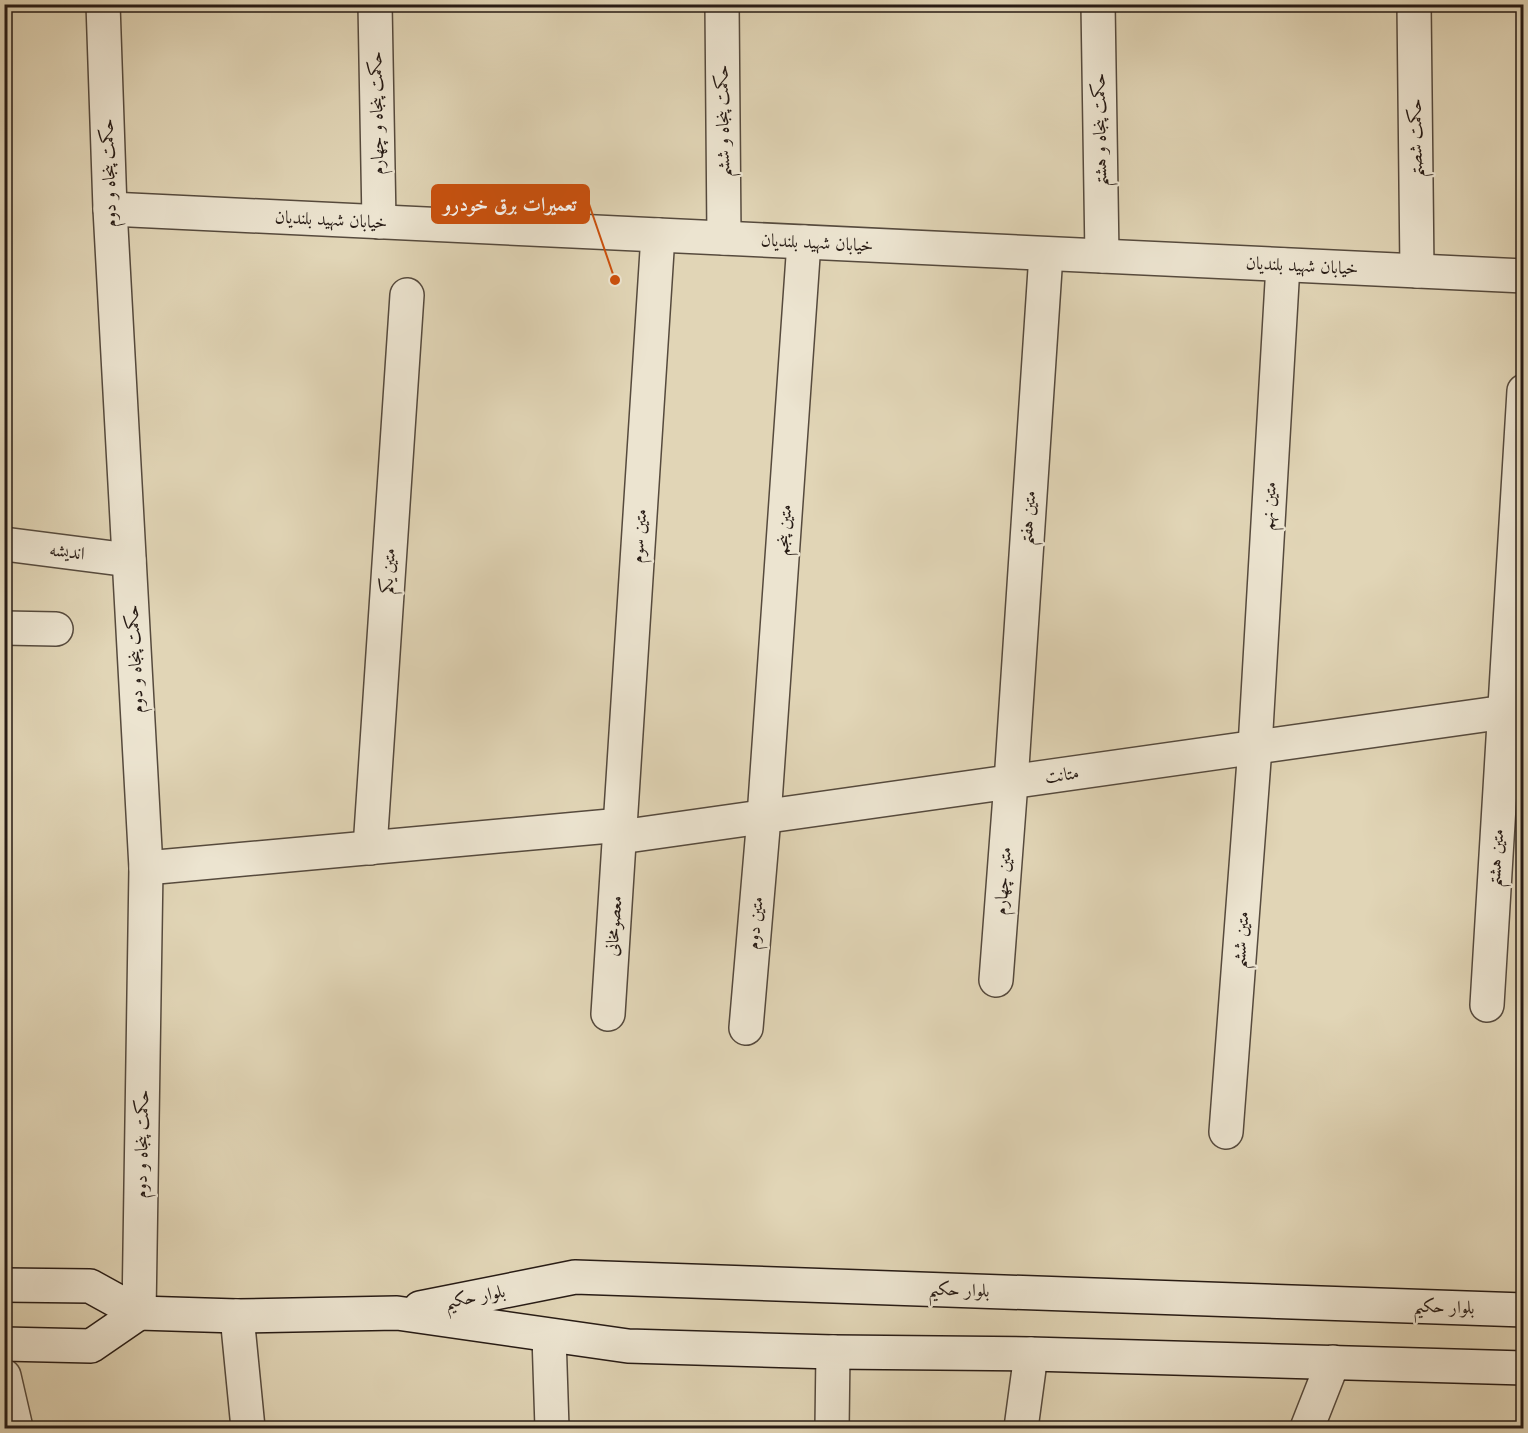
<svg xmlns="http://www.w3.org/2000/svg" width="1528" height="1433" viewBox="0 0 1528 1433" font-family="Cardo,Amiri,serif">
  <rect width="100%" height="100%" fill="#e1d5b6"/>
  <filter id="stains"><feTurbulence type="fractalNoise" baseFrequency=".00333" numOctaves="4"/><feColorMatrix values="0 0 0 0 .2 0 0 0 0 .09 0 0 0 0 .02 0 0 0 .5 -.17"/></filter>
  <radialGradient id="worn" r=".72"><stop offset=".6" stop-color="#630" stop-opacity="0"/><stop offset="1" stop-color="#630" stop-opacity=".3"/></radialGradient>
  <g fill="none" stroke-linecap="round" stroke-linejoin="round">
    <!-- minor casing -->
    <g stroke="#564a3d" stroke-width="36">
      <g id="minor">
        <path d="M375,4L379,222"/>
        <path d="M722,4L724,238"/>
        <path d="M1098,4L1102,256"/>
        <path d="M1414,4L1417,271"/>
        <path d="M4,544L129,560"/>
        <path d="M4,628L56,629"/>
        <path d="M620,837L1505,712"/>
        <path d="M370,848L407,295"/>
        <path d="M146,868L621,825"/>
        <path d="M996,980L1011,782L1046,254"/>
        <path d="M1487,1005L1524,391"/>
        <path d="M608,1014L658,235"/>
        <path d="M746,1028L764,817L804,242"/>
        <path d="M1226,1132L1255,747L1283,265"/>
        <path d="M237,1316L248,1428"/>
        <path d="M549,1336L552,1428"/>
        <path d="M4,1376L16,1428"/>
        <path d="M832,1428L833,1352"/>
        <path d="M1021,1428L1031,1354"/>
        <path d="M1307,1428L1333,1362"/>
      </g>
    </g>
    <!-- tertiary casing -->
    <g stroke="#564a3d" stroke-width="36">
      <g id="tertiary">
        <path d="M103,4L110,209L146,868L139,1313"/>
        <path d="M110,209L1524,276"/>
      </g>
    </g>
    <!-- secondary casing -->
    <g stroke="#271b15" stroke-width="36">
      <g id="secondary">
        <path d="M4,1285L90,1286L139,1313L237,1316L397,1313L628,1346L833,1352L1031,1354L1524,1368"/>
        <path d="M420,1308L575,1277L1524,1310"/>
        <path d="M4,1344L91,1346L139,1313"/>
      </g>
    </g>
    <!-- minor -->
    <use href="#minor" stroke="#ece4d0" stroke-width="33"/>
    <!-- tertiary -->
    <use href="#tertiary" stroke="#ece4d0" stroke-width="33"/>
    <!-- secondary -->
    <use href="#secondary" stroke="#ece4d0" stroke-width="33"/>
  </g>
  <g text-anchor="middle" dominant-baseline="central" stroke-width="4.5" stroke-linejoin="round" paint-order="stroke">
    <!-- street labels -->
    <g font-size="18" fill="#271b15" stroke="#ece4d0">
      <text transform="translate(377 113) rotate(-91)">حکمت پنجاه و چهارم</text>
      <text transform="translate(723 121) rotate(-91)">حکمت پنجاه و ششم</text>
      <text transform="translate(1100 130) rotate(-91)">حکمت پنجاه و هشتم</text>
      <text transform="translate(1416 138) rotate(-91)">حکمت شصتم</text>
      <text transform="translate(109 173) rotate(-92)">حکمت پنجاه و دوم</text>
      <text transform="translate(331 220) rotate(3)">خیابان شهید بلندیان</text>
      <text transform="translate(817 243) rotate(3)">خیابان شهید بلندیان</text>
      <text transform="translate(1302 266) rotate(3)">خیابان شهید بلندیان</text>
      <text transform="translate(1269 506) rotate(-87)">متین نهم</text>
      <text transform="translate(1028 518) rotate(-86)">متین هفتم</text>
      <text transform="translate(784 530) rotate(-86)">متین پنجم</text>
      <text transform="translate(639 536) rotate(-86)">متین سوم</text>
      <text transform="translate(67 552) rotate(7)">اندیشه</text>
      <text transform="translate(388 571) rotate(-86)">متین یکم</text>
      <text transform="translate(135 659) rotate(-93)">حکمت پنجاه و دوم</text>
      <text transform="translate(1062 775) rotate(-8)">متانت</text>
      <text transform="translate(1496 858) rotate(-86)">متین هشتم</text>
      <text transform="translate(1003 881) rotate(-86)">متین چهارم</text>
      <text transform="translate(755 923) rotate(-85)">متین دوم</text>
      <text transform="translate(614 926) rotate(-86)">معصومخانی</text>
      <text transform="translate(1241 940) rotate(-86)">متین ششم</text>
      <text transform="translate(142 1144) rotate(-89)">حکمت پنجاه و دوم</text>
      <text transform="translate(959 1290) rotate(2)">بلوار حکیم</text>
      <text transform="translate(475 1297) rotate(-11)">بلوار حکیم</text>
      <text transform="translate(1444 1307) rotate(2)">بلوار حکیم</text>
    </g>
  </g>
  <!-- callouts -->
  <path fill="none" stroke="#cb500d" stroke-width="2" d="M615 280L589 204"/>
  <circle fill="#cb500d" stroke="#ece4d0" stroke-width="2" cx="615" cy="280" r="6"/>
  <rect fill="#cb500d" stroke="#cb500d" stroke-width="2" x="432" y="185" width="157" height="38" rx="6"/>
  <g font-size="20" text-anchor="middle" font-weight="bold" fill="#fff">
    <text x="510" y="211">تعمیرات برق خودرو</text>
  </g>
  <!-- margin -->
  <rect width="1528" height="1433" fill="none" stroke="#e1d5b6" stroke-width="24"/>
  <rect x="6" y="6" width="1516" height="1421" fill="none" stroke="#271b15" stroke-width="3"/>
  <rect x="12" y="12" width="1504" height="1409" fill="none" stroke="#271b15" stroke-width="1.5"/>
  <rect width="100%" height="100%" filter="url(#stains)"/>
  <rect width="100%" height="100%" fill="url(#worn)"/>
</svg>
